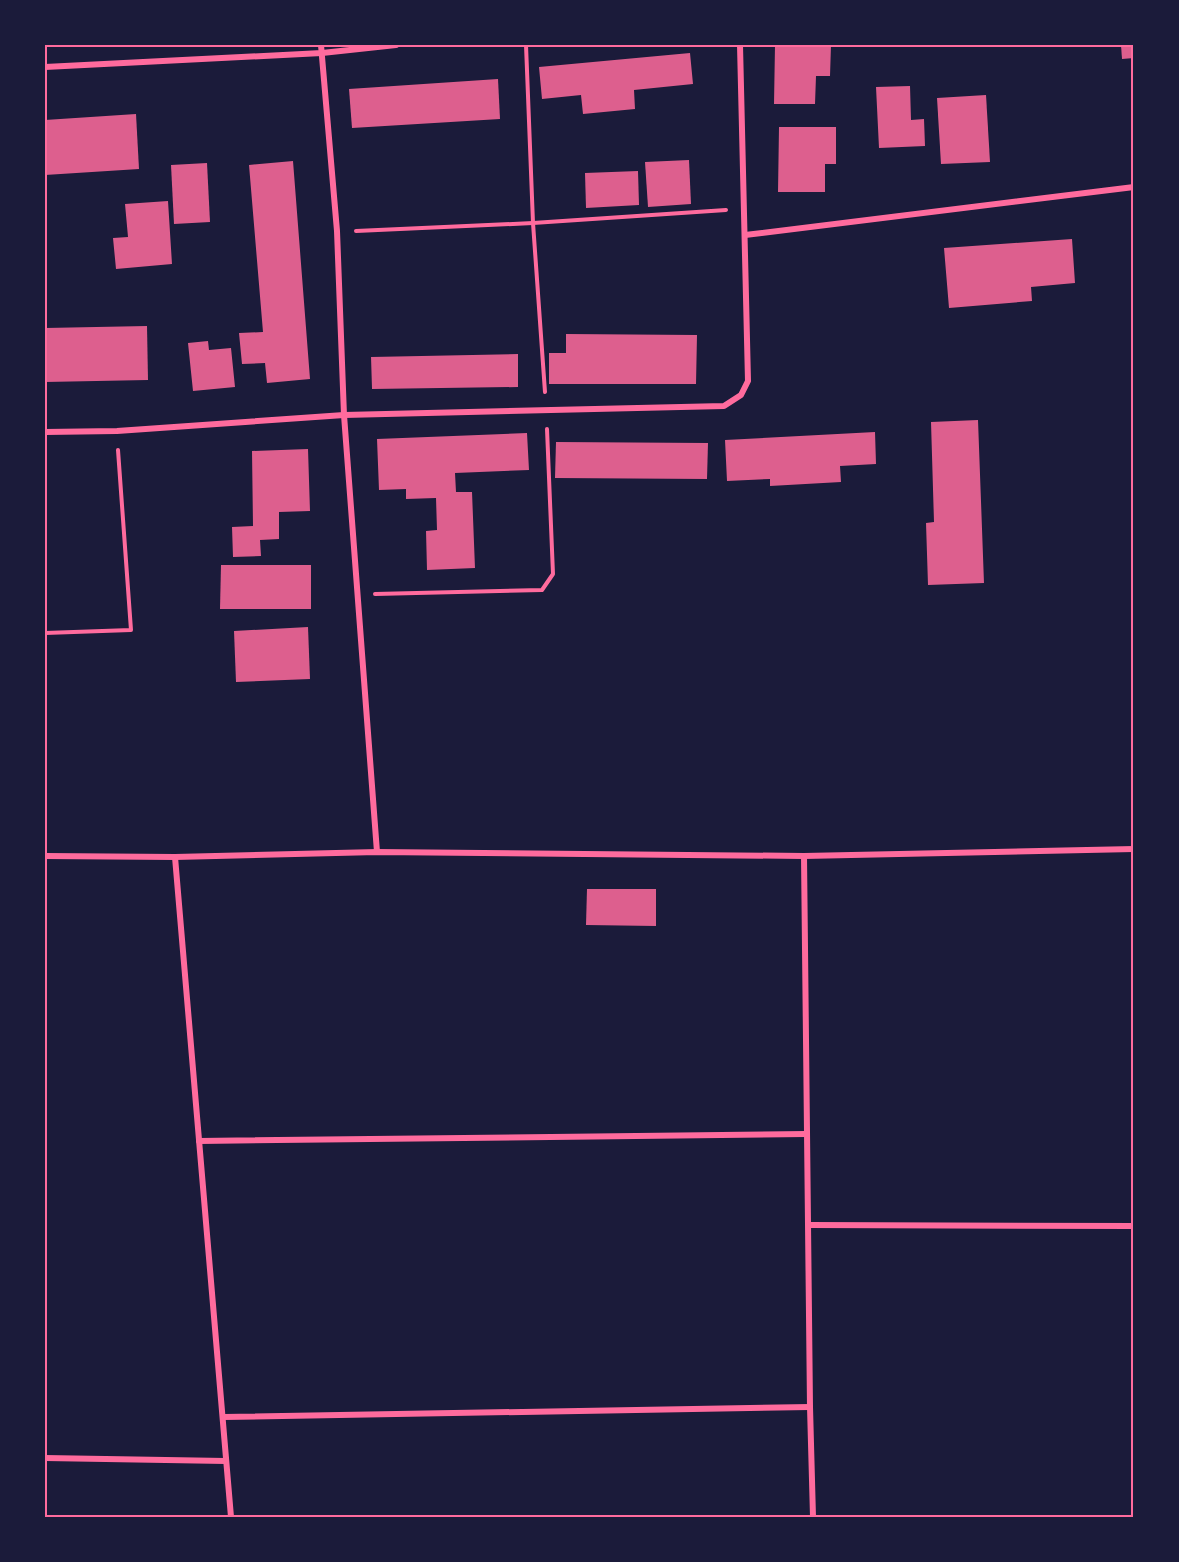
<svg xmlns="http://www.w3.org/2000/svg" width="1179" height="1562" viewBox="0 0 1179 1562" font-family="Georgia,serif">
  <rect width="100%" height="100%" fill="#1b1b3a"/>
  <!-- building -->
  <g fill="#dd5f8e">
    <path d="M775,45H831L830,76H816L815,104H774Z"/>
    <path d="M1121,45H1134V58L1122,59Z"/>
    <path d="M690,53L693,84L634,90L635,109L583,114L581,95L542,99L539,67Z"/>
    <path d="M498,79L500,119L352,128L349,89Z"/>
    <path d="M910,86L911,120L924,119L925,146L879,148L876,87Z"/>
    <path d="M986,95L990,162L941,164L937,98Z"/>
    <path d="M136,114L139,169L45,175V120Z"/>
    <path d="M779,127H836V164H825V192H778Z"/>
    <path d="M689,160L691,204L648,207L645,162Z"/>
    <path d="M293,161L310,379L267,383L265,363L242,364L239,333L263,332L249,165Z"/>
    <path d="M207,163L210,222L174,224L171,165Z"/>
    <path d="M638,171L639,205L586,208L585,173Z"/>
    <path d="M168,201L172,264L116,269L113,238L128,237L125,204Z"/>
    <path d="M1072,239L1075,283L1031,287L1032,301L949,308L944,248Z"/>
    <path d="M147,326L148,380L45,382V328Z"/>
    <path d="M566,334L697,335L696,384H549V353H566Z"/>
    <path d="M208,341L209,350L231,348L235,387L193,391L188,343Z"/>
    <path d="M518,354V387L372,389L371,357Z"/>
    <path d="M978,420L984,583L928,585L926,523L934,522L931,422Z"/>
    <path d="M875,432L876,464L840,466L841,482L770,486V479L727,481L725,440Z"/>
    <path d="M527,433L529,470L455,473L456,492H472L475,568L427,570L426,531L437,530L436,498L406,499V489L379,490L377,439Z"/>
    <path d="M556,442L708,443L707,479L555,478Z"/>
    <path d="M308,449L310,511L279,512V539L260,540L261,556L233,557L232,527L253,526L252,451Z"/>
    <path d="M221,565H311V609H220Z"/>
    <path d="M308,627L310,679L236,682L234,631Z"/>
    <path d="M587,889H656V926L586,925Z"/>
  </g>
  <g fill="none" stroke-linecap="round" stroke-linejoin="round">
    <!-- path -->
    <g stroke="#ff6b9d" stroke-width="4">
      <path d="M526,45L533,223L545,392"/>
      <path d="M356,231L533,223L726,210"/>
      <path d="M375,594L542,590L553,574L547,429"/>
      <path d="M45,633L131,630L118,450"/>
    </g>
    <!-- minor -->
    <g stroke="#ff6b9d" stroke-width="6">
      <path d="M321,45L337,231L344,415L377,852"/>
      <path d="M45,67L322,53L396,45"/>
      <path d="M745,235L1134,187"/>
      <path d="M45,432L117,431L344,415L724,406L741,395L748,381L740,45"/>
      <path d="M45,856L175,857L377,852L804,856L1134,849"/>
      <path d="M804,856L810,1407L813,1517"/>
      <path d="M175,857L231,1517"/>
      <path d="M199,1141L806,1134"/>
      <path d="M809,1225L1134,1226"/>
      <path d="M224,1417L810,1407"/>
      <path d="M45,1458L226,1461"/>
    </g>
  </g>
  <!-- border -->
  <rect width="1179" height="1562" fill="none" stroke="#1b1b3a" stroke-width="93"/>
  <rect x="46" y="46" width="1086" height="1470" fill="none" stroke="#ff6b9d" stroke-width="2"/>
</svg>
